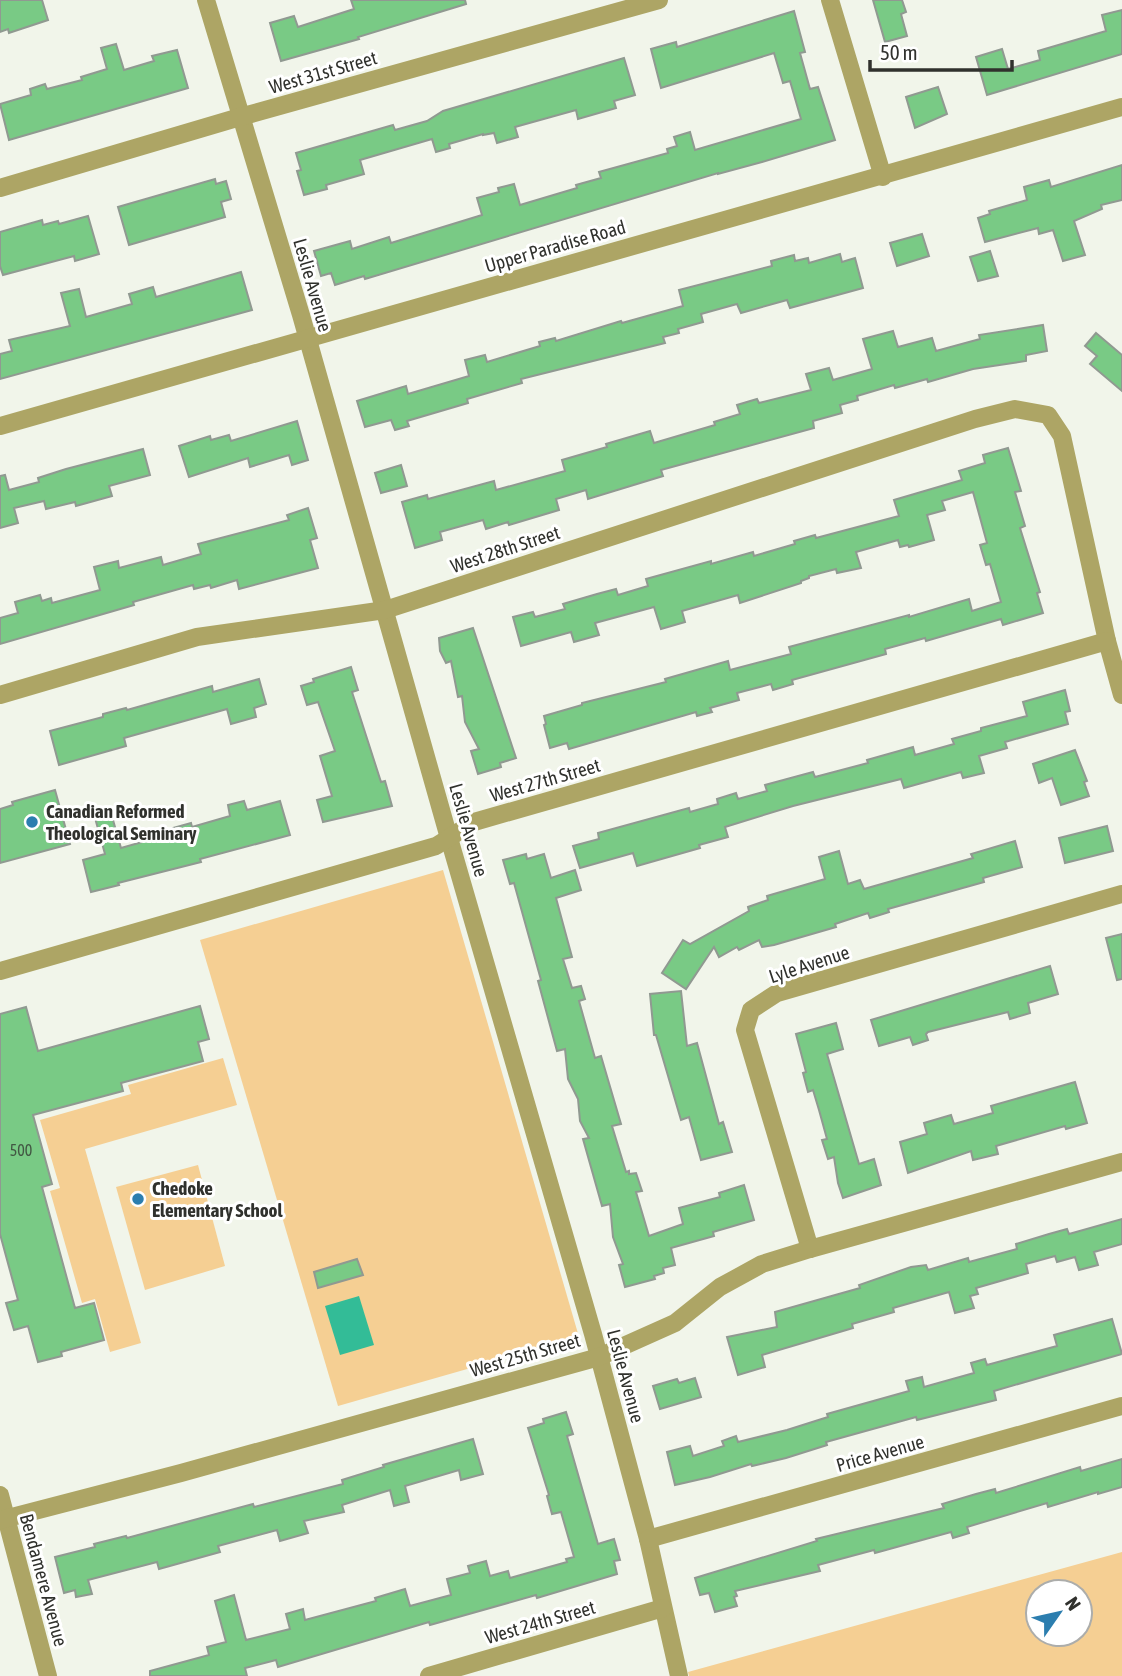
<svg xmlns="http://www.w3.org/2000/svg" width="1122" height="1676" viewBox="0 0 1122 1676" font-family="'Asap Condensed',sans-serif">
  <rect width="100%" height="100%" fill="#f1f5ea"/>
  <!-- green -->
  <g fill="#f5cf93" fill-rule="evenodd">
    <path d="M443,870L579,1337L338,1406L200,940Z"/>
    <path d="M223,1058L237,1105L85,1149L141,1343L110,1352L95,1299L82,1303L50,1191L60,1188L40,1120L131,1094L128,1085Z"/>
    <path d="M198,1165L225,1266L145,1290L116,1187Z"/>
    <path d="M1122,1552V1676H689L688,1672ZM1038,1592H1080V1634H1038Z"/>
  </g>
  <!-- water -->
  <path fill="#33bc97" d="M359,1296L374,1345L340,1355L325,1306Z"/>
  <!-- building -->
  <g fill="#79ca85" stroke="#909991" stroke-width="2">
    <path d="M0,0H42L48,20L9,33L8,29L0,32Z"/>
    <path d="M351,0H465L466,4L358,37L359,39L281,61L270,23L294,16L298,27L354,9Z"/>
    <path d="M873,0H902L906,12L901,14L907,36L885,42Z"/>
    <path d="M1122,10V54L987,95L976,57L1002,49L1008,69L1040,60L1038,51L1106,31L1102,15Z"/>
    <path d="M794,11L805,52L800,53L810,89L818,87L835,140L762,162L718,174V173L365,279L364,276L335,285L331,273L321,276L314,251L350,241L352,249L389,237L391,243L482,215L477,198L499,192L498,188L514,184L520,205L577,188L576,185L601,178L599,172L668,153L667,149L677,146L674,137L690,132L695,150L801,119L790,81L783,83L774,53L661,88L651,49L676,42L677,47Z"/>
    <path d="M116,44L124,70L154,61L152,56L177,50L188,88L9,140L0,104L31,95L30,89L45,84L47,89L82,80L81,77L107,69L101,48Z"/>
    <path d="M624,58L635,95L614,101L616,108L578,119L576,110L515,127L518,137L497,143L494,133L483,135V134L449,144L450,148L436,152L432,139L360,160L364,174L326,185L327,189L304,195L297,171L301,170L296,153L393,125L395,130L427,121L443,111Z"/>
    <path d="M938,87L947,114L915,128L906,97Z"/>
    <path d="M1122,165V200L1101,205L1102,209L1074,221L1085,255L1063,261L1053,230L1039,234L1038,228L985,242L978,218L990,214L989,211L1027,200L1024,187L1049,180L1051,187Z"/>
    <path d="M215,179L216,184L226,181L231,199L221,202L225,217L129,245L118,207Z"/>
    <path d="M88,216L99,254L75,261L74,256L3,275L0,266V232L42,220L43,225L58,221L59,224Z"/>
    <path d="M922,234L929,256L897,266L890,243Z"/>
    <path d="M990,251L998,276L978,281L970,257Z"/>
    <path d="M840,254L842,262L855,258L863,288L790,308L787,300L741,313L737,304L701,314L703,322L678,329L679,333L663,337L665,343L521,379L522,383L467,399L468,403L407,421L409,426L395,430L391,420L365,427L357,401L406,386L408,394L469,376L465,360L485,355L487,362L540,346L539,342L555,338L556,341L621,321L622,323L683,306L679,290L772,266L771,261L794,255L795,261L808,258L809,263Z"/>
    <path d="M241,272L252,310L0,379V354L12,351L9,340L70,326L61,293L79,289L86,317L132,304L129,294L153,287L156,297Z"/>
    <path d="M1043,325L1047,351L1026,355V361L973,369L928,382L927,379L895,388L894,385L857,396L858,400L840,405L842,413L813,421L814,428L661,470L663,476L588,499L586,490L556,499L559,510L509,525L508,522L486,529L483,520L440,532L442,540L415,548L402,502L427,495L428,499L494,481L496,490L565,471L562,460L607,447L606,444L650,431L654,443L715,425L714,422L740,414L737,405L757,399L759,403L811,390L806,374L829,368L833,380L872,369L863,339L893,331L898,347L932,338L936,351L980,339L979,335Z"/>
    <path d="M1096,333L1122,355V391L1090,364L1097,356L1085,346Z"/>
    <path d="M297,421L308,460L292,465L289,455L250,467L248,458L189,477L179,446L210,436L211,440L229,435L231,441Z"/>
    <path d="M1008,448L1021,491L1015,492L1025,526L1020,528L1040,592L1037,593L1043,613L1003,625L1001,619L926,641L925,638L885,649L886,654L792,680L793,684L773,690L771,684L737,693L739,700L710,708L712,712L697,716L696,712L569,749L567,743L550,748L544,725L546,724L544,716L582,705V703L666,682L665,679L728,661L730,670L791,654L789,647L909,615V617L969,599L972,611L1001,602L990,564L986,565L980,545L987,543L973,492L942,501L945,510L927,515L934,540L909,547L908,545L900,547L898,540L856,552L861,568L837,573L836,569L809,576V578L801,581V583L740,603L738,595L682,611L685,622L661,629L654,607L595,623L599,635L574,642L571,632L521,646L513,617L533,612L535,617L565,609L563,604L597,594L616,589L618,595L648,586L646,579L711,561V564L753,552L754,556L795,544L794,541L815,535L816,538L899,516L894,500L962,480L959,471L985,463L983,455Z"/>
    <path d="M143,449L150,475L109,486L112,496L76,506L75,502L46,509L44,501L14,508L18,523L0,528V476L5,475L9,490L39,482L38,478L66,469Z"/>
    <path d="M401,465L407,486L381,493L375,473Z"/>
    <path d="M308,508L317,538L310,540L318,568L239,589L237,580L211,588L210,585L194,589L193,585L133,602L134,605L0,644V618L18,613L15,602L40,595L42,601L51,598L52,603L100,590L94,567L118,561L119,568L161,557L163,565L201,554L198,544L289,520L287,515Z"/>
    <path d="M473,628L516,758L500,763L501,767L478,774L471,751L479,749L465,722L462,696L458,697L451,661L446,663L440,651L439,638Z"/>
    <path d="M351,667L358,690L352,692L381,782L385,781L392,806L323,822L317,800L332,796L320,756L335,751L318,702L307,705L301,686L314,682L313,679Z"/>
    <path d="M259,679L266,704L254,708L256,717L231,724L227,709L124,738L126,746L59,765L50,731L103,717V714L126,708L127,710L212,686L213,692Z"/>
    <path d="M1065,690L1070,711L1065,712L1068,724L1005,742L1007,748L979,756L984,773L963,778L961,772L904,788L901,779L793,806L725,827L728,837L699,845L700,848L637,866L633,853L580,868L573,846L599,839L598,833L689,808L690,812L718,804L717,799L736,793L738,799L767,791L765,785L813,772L815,777L868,763L867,760L913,747L915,755L954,744L952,739L981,731V728L1027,716L1023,702Z"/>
    <path d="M1075,750L1087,781L1084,782L1089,796L1061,805L1052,778L1039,783L1033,764Z"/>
    <path d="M55,790L70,844L0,863V809L13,805L12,802Z"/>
    <path d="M244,801L247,810L280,801L290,835L200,859L201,862L118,883L119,885L91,892L83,860L105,854L95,818L111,813L121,848L167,835L166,830L191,823L192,827L230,816L228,805Z"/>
    <path d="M1107,826L1113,851L1065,863L1059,838Z"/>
    <path d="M1015,841L1022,867L983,878L984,882L888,909L889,912L870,918L868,913L835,924L836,927L774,945L762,947L759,940L739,950L737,947L719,957L714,947L686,989L662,973L683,940L690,944L749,911L748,907L768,900L767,896L825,879L819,857L839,851L848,884L860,880L864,889L973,858L971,854Z"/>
    <path d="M526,854L527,859L544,854L551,878L575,870L581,890L556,898L572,957L563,959L572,988L581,986L585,999L579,1001L595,1058L601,1056L621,1124L612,1126L626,1172L629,1171V1174L636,1173L642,1191L636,1192L649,1236L683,1224L679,1208L720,1197L719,1193L744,1185L754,1220L713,1232L714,1236L671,1248L675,1265L663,1268L664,1273L654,1276L655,1279L625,1287L619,1265L623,1264L613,1237L610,1204L602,1206L583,1139L589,1138L580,1121L578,1099L568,1079L565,1049L557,1051L538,981L541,980L514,883L510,884L503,860Z"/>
    <path d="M1122,934V979L1117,980L1106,938Z"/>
    <path d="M1050,966L1058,994L1028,1003L1030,1013L1010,1019L1008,1012L928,1032L926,1034L928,1040L913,1045L910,1037L879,1046L871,1020Z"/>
    <path d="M681,991L687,1046L697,1043L719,1124L723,1122L732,1152L701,1160L689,1117L681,1120L656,1035H654L650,994Z"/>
    <path d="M200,1006L209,1039L198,1042L203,1061L121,1083L123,1091L33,1115L52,1184L42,1187L75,1308L94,1303L104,1340L61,1352L62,1356L38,1362L28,1326L14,1330L6,1303L18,1300L0,1234V1014L26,1007L38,1051Z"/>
    <path d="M836,1023L843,1049L827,1054L859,1164L874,1159L881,1185L843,1198L838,1183L834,1157L828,1159L822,1140L827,1139L819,1110L813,1090L808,1092L803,1073L806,1072L796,1034Z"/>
    <path d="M1075,1082L1087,1123L1066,1129L1065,1126L996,1146L998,1154L973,1160L971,1151L908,1173L900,1142L927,1134L924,1123L951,1115L954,1124L993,1113L991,1106Z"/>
    <path d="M1122,1219V1244L1094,1252L1098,1265L1079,1270L1075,1257L1057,1262L1055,1256L1026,1264L1028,1273L976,1288L978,1294L970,1296L974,1308L955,1313L949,1292L893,1308L894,1312L852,1324L853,1328L762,1355L765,1367L738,1375L727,1337L777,1327L775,1312L860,1288L859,1285L911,1267L926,1265L928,1270L968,1258L969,1262L1017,1249L1016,1244L1049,1234L1067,1229L1069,1234Z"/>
    <path d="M357,1259L363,1275L318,1288L314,1272Z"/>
    <path d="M1112,1319L1122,1354L994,1391L996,1400L917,1420L916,1417L826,1442L827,1445L786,1458L752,1466L751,1464L710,1477L675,1485L667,1452L690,1446L693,1456L724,1446L722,1441L736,1436L738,1442L787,1430L828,1417L827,1414L909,1391L906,1381L922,1377L924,1387L974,1373L971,1363L985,1359L987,1365L1057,1346L1054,1335Z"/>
    <path d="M695,1378L701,1397L660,1409L653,1386L677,1379L679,1383Z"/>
    <path d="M566,1412L573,1434L567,1436L598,1544L614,1539L620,1560L614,1561L617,1574L537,1598L536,1595L430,1625L429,1622L278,1667L276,1660L245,1668L247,1676H150V1671L209,1655L207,1647L226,1642L215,1601L234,1595L246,1640L290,1629L286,1614L303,1609L305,1620L376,1601L375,1598L405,1589L410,1606L451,1595L447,1579L470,1573L468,1566L486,1561L490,1576L508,1571L510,1578L567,1562L566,1559L574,1557L561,1512L552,1514L547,1496L549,1495L528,1428L544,1423L543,1419Z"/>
    <path d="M473,1439L483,1474L461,1480L459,1470L405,1486L409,1502L394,1506L390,1490L342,1505L344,1512L304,1521L308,1533L280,1541L277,1530L218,1546L220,1552L159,1569L157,1562L88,1580L92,1594L76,1597L75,1590L64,1593L55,1557L95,1547L94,1544L126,1536L127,1538L253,1504L254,1507L343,1484L342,1480L384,1467L383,1465Z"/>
    <path d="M1122,1459V1487L1098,1494V1492L1048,1507L1047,1503L967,1527L969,1533L953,1538L951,1532L875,1553L874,1550L818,1565L820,1571L735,1591L737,1596L734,1597L737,1606L715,1612L709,1593L700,1595L695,1578L817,1541L816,1539L944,1508L942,1504L976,1494L995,1489L996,1493L1080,1467L1081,1471Z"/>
  </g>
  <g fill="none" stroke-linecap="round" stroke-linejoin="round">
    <!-- minor -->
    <g stroke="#ada565" stroke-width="18">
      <path d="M206,0L301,315L449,838L593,1334L648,1539L679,1676"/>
      <path d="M830,0L883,177"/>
      <path d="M0,188L240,117L659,0"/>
      <path d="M0,426L1122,107"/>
      <path d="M0,695L197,637L385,610L975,419L1015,409L1048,415L1062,436L1107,641L1122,695"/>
      <path d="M0,971L436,846L474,822L1107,641"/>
      <path d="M810,1249L745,1030L751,1010L777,993L1122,894"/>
      <path d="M0,1495L48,1676"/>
      <path d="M0,1520L181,1473L599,1357L675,1323L720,1287L762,1264L810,1249L1122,1162"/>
      <path d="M648,1539L1122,1406"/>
      <path d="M429,1676L663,1608"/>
    </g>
  </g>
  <!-- markers -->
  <g fill="#2c7eaf" stroke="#fff" stroke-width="2.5">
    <circle cx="32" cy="822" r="7"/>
    <circle cx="138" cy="1199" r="7"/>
  </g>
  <g text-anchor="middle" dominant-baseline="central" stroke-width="6" stroke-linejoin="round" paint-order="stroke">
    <!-- number labels -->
    <g font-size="16" fill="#425743">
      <text x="21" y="1150">500</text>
    </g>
    <!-- street labels -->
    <g font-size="19" fill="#30312d" stroke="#fff">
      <text transform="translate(323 72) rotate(-16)">West 31st Street</text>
      <text transform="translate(555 246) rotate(-16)">Upper Paradise Road</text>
      <text transform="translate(313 285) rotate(74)">Leslie Avenue</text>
      <text transform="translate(505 549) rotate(-18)">West 28th Street</text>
      <text transform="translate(545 780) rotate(-16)">West 27th Street</text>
      <text transform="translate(469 830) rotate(74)">Leslie Avenue</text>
      <text transform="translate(809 964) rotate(-18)">Lyle Avenue</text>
      <text transform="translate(525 1355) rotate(-16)">West 25th Street</text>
      <text transform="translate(626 1376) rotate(75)">Leslie Avenue</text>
      <text transform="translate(880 1453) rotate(-16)">Price Avenue</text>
      <text transform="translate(44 1580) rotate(75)">Bendamere Avenue</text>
      <text transform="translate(540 1622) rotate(-16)">West 24th Street</text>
    </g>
    <!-- poi labels -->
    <g font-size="19" font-weight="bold" fill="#30312d" stroke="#fff" text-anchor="start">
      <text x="46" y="811">Canadian Reformed<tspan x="46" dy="22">Theological Seminary</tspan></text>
      <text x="152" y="1188">Chedoke<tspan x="152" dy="22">Elementary School</tspan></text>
    </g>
  </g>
  <!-- north arrow -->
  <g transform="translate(1059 1613) rotate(56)"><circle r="33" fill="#ffffff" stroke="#acadab" stroke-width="2"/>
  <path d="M0-5L12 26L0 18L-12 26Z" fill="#2c7eaf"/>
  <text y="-10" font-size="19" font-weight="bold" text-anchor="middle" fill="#30312d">N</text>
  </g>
  <!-- scale -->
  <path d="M870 60v10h142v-10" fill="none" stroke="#30312d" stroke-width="3.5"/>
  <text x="880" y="60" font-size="21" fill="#30312d" stroke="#ffffff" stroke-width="5" paint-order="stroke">50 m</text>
</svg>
